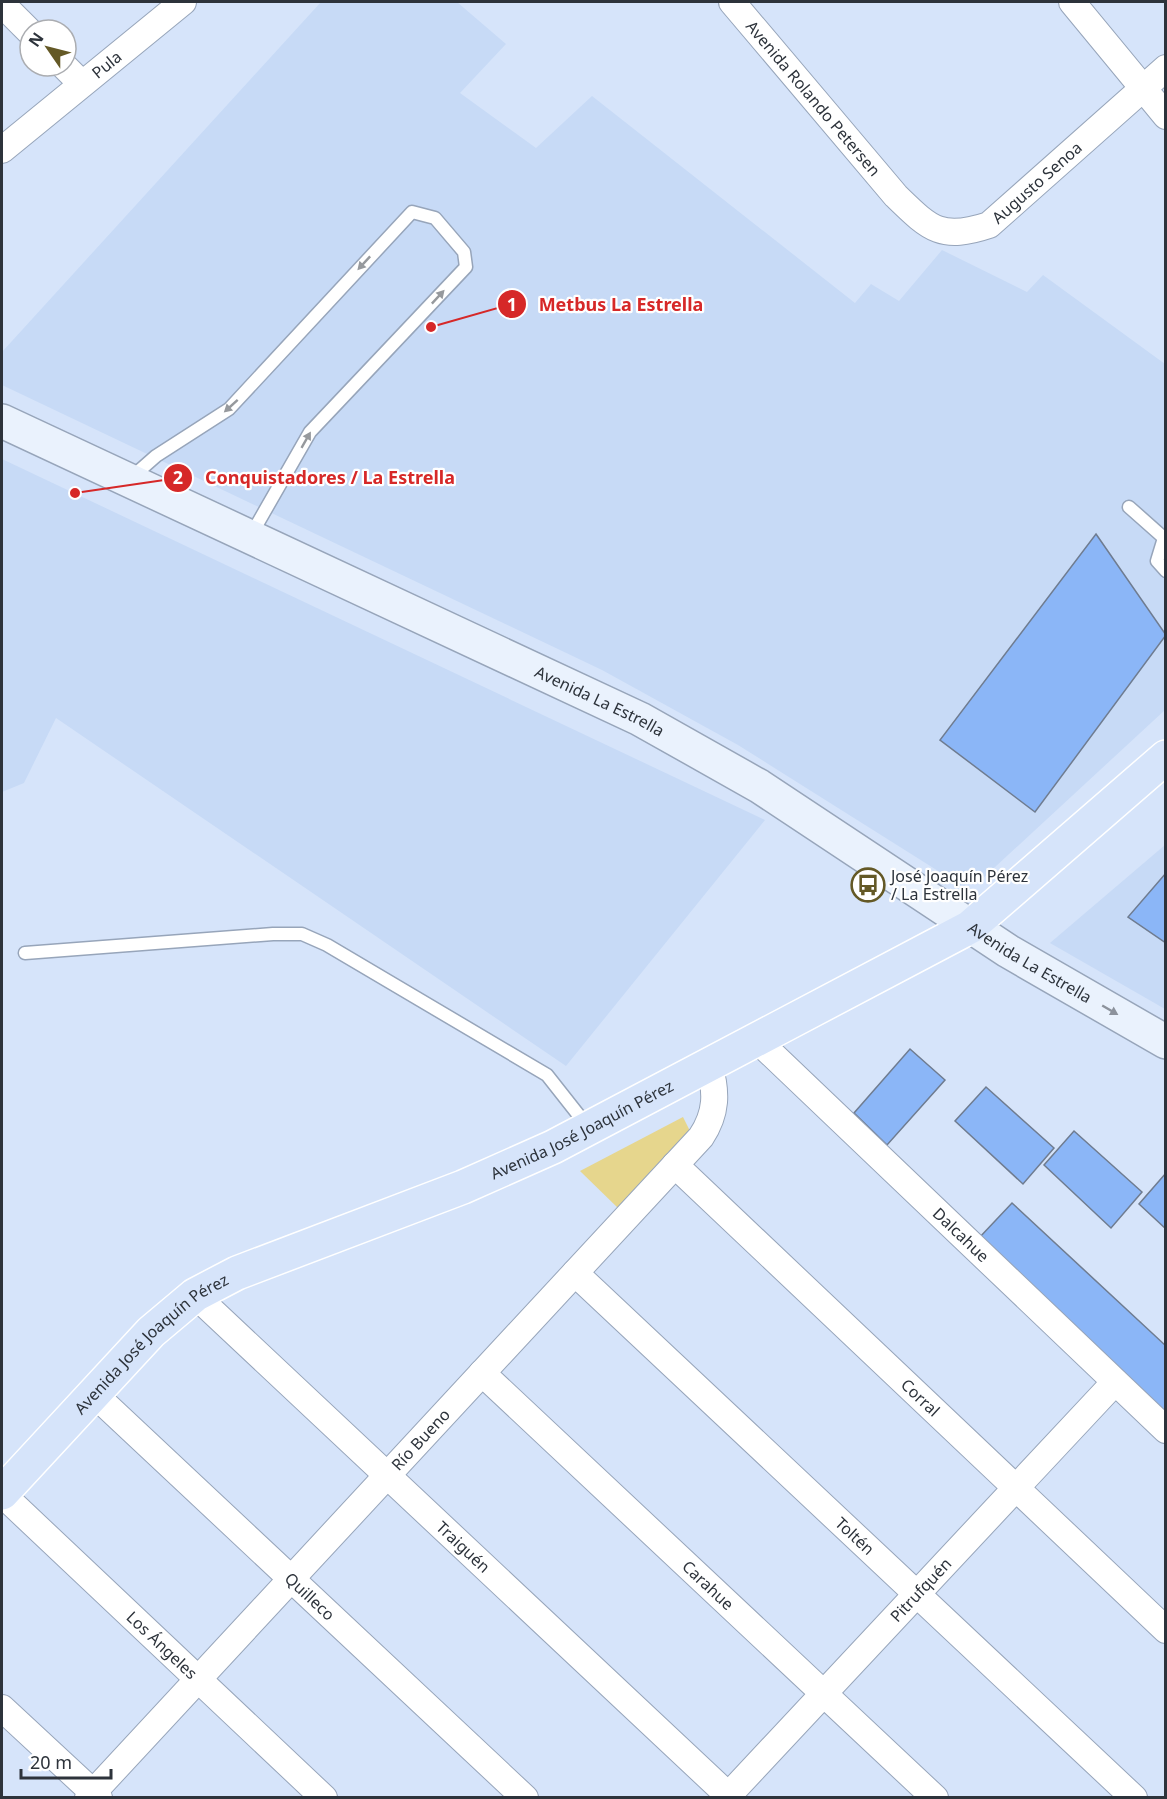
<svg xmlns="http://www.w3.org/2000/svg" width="1167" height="1799" viewBox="0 0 1167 1799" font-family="'Noto Sans',sans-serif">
  <rect width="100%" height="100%" fill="#d6e4fa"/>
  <!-- built -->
  <g fill="#c7daf6">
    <path d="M321,2H457L506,44L460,93L536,148L592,96L855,303L871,284L899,301L942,250L1027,292L1043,275L1165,364V710L981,880L962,886L738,745L602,670L2,385V352Z"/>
    <path d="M2,459L765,820L566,1066L56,718L24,783L2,792Z"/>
    <path d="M1165,845V1009L1050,943Z"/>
  </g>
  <!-- green -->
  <path fill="#e6d68d" d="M683,1117L690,1131L619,1209L580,1171Z"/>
  <!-- building -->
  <g fill="#8bb6f7" stroke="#6f7c90" stroke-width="1.5">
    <path d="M1096,534L1166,635L1035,812L940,740Z"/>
    <path d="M1166,873V943L1128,917Z"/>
    <path d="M910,1049L945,1080L887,1145L854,1113Z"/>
    <path d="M986,1087L1054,1148L1023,1184L955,1121Z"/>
    <path d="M1074,1131L1142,1192L1111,1228L1044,1165Z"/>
    <path d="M1166,1173V1229L1139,1204Z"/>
    <path d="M1012,1203L1166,1346V1413L979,1238Z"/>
  </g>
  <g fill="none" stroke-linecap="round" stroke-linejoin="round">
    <!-- lane casing -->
    <g stroke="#97a5ba" stroke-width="15">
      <g id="lane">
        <path d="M131,478L156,456L229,409L412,212L435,218L464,252L466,267L310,432L251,535"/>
        <path d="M1129,507L1164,538L1157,561L1166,571"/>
        <path d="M25,953L273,934H302L327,945L547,1075L588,1127"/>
      </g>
    </g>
    <!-- street casing -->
    <g stroke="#97a5ba" stroke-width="28">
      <g id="street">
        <path id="s1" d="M732,2L896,196C930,229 941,241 989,225L1166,68"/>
        <path d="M1072,2L1166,116"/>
        <path d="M2,4L30,32"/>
        <path d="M64,66L81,83"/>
        <path id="s2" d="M2,150L183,2"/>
        <path id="s3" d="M757,1040L1166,1430"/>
        <path id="s4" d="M675,1165L1166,1630"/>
        <path id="s5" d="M575,1273L1134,1798"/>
        <path id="s6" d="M195,1295L731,1798"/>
        <path id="s7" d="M482,1373L935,1798"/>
        <path id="s8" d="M94,1394L525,1798"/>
        <path id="s9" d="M2,1494L324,1798"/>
        <path d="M2,1708L99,1798"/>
        <path id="s10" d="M88,1798L701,1137C717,1113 717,1092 709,1065"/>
        <path id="s11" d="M726,1798L1115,1382"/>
      </g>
    </g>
    <!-- secondary casing -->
    <g stroke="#97a5ba" stroke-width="36">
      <g id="secondary">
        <path id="s12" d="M2,421L640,719L759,786L1008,951L1166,1042"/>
      </g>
    </g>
    <!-- primary casing -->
    <g stroke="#fff" stroke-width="36">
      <g id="primary">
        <path id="s13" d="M2,1493L151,1332L195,1295L237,1273L463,1187L553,1147L970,927L1166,757"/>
      </g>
    </g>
    <!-- lane -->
    <use href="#lane" stroke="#fff" stroke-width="12"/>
    <!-- street -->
    <use href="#street" stroke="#fff" stroke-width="26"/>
    <!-- secondary -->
    <use href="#secondary" stroke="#eaf2fd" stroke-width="33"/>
    <!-- primary -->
    <use href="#primary" stroke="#d6e4fa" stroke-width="33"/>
  </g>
  <!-- one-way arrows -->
  <defs><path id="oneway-solid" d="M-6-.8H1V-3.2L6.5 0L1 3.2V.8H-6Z" transform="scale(1.5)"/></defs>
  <g fill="#96999d">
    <use href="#oneway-solid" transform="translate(364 263) rotate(133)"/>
    <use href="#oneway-solid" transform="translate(438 297) rotate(-47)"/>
    <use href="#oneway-solid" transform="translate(231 406) rotate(138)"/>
    <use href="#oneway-solid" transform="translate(306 440) rotate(-60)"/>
  </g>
  <use fill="#8c929c" href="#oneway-solid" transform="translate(1110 1010) rotate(30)"/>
  <!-- icons -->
  <defs>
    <g id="bus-ring" transform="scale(1.725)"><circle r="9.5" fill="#fff" stroke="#645926" stroke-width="1.5"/><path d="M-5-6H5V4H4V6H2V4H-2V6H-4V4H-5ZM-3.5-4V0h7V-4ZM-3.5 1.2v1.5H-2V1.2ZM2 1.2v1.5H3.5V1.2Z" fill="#645926"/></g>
  </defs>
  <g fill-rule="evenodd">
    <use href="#bus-ring" x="868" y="885"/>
  </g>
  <g text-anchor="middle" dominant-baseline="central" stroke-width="4.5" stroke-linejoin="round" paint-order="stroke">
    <!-- street labels -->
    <g font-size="16" fill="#2d333b" stroke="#fff">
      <text stroke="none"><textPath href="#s2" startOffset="135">Pula</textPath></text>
      <text stroke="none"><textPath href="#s1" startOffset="126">Avenida Rolando Petersen</textPath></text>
      <text stroke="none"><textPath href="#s1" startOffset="424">Augusto Senoa</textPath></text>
      <text stroke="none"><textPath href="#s12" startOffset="660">Avenida La Estrella</textPath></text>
      <text stroke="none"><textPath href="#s12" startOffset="1164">Avenida La Estrella</textPath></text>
      <text stroke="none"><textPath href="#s13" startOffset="698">Avenida José Joaquín Pérez</textPath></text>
      <text stroke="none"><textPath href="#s3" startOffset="282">Dalcahue</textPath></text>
      <text stroke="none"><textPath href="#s13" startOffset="212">Avenida José Joaquín Pérez</textPath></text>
      <text stroke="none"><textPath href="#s4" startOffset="338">Corral</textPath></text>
      <text stroke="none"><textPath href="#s10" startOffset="489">Río Bueno</textPath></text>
      <text stroke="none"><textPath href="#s5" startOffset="384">Toltén</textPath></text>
      <text stroke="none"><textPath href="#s6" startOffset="368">Traiguén</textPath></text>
      <text stroke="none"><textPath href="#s7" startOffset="310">Carahue</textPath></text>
      <text stroke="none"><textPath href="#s11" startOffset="285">Pitrufquén</textPath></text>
      <text stroke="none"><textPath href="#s8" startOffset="296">Quilleco</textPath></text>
      <text stroke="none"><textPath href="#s9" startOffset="220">Los Ángeles</textPath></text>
    </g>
    <!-- poi labels -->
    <g font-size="16" fill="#2d333b" stroke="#fff" text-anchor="start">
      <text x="891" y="876">José Joaquín Pérez<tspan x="891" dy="18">/ La Estrella</tspan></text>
    </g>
  </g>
  <!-- callouts -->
  <path fill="none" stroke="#d62828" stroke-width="2" d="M431 327L512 304M75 493L178 478"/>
  <g fill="#d62828" stroke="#fff" stroke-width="2">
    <circle cx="431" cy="327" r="6"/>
    <circle cx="75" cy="493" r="6"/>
    <circle cx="512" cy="304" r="15"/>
    <circle cx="178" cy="478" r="15"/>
  </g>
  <g font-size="18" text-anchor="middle" font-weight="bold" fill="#fff">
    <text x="512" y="311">1</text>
    <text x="178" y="484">2</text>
  </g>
  <g font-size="18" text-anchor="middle" font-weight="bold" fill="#d62828" stroke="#fff" stroke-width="4.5" stroke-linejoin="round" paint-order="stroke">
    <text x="621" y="311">Metbus La Estrella</text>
    <text x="330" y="484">Conquistadores / La Estrella</text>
  </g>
  <!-- border -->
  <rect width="1167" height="1799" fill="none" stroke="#2d333b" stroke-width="6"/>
  <!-- north arrow -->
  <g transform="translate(48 48) rotate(305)"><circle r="28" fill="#ffffff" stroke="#abadb1" stroke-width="1.5"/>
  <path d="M0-4.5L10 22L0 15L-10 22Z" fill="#645926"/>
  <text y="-9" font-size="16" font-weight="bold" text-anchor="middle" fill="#2d333b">N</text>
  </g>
  <!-- scale -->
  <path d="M21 1769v9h90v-9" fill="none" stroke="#2d333b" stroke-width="3"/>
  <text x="30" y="1769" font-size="18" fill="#2d333b" stroke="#ffffff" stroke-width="4.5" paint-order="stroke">20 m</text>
</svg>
